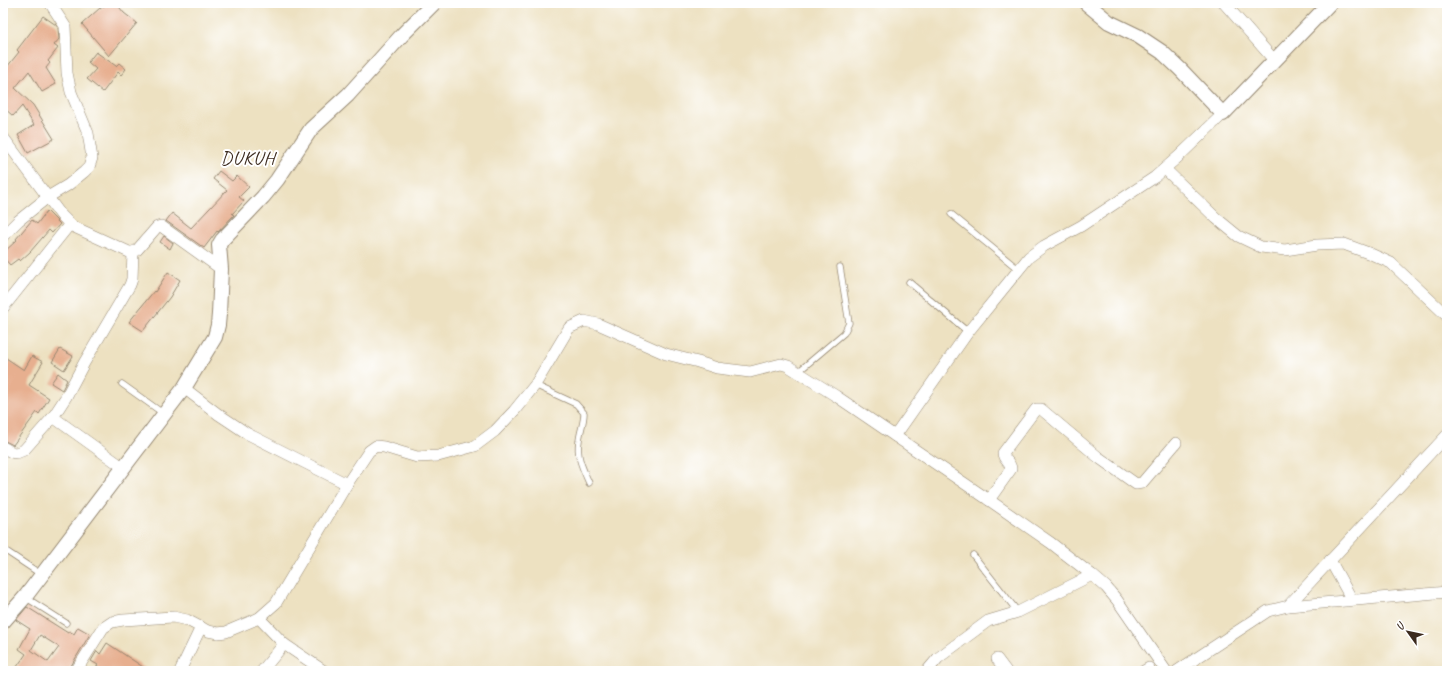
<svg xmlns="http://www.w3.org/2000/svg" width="1450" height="674" viewBox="0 0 1450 674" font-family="Caveat,sans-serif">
  <rect width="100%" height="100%" fill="#fff"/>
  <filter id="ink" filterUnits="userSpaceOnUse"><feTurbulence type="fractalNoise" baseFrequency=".025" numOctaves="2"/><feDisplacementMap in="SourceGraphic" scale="8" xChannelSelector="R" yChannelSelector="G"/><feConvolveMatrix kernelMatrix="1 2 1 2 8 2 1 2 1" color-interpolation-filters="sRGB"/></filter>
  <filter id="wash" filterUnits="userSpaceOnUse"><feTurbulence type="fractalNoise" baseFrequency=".012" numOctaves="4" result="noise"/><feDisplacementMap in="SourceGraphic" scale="16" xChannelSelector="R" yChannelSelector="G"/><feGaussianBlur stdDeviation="0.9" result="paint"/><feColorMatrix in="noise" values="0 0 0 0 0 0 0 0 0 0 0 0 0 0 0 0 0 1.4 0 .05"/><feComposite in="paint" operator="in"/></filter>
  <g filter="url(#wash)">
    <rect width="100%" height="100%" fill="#ede1c1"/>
    <g id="blocks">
      <!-- building -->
      <g fill="#e7af8f" fill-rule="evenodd">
        <path d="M108,3H116L124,13L137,23L109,56L82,24L100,8V9Z"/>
        <path d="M43,16L56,25L58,28L59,39L54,45L58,48L48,61L50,63L46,68L56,84L42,92L29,71L15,88L33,105L54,139L28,153L18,135L34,125L22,106L13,116L3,107V84L8,79L3,75V72L19,52L17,50Z"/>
        <path d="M96,52L116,66L119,63L126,69L121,75L118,72L103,92L87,79L96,69L88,62Z"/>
        <path d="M219,171L232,181L237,176L249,187L239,197L244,201L232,214L234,215L218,232L217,231L204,248L166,221L172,213L191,228L227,190L213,179Z"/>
        <path d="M47,211L60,224L52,233L49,230L30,252L20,261L18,259L10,265L3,257V253L17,240L16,239L32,220L37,224Z"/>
        <path d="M164,236L173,243L170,249L160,242Z"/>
        <path d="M168,272L180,280L170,297L143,331L129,322L154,291L155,292Z"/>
        <path d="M60,349L73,356L64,370L52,362Z"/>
        <path d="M3,356L24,370L32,356L43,362L29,385L49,398L39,414L37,412L13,445L3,440Z"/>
        <path d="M58,373L67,380L62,390L51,383Z"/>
        <path d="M27,607L68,633L69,631L74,634L78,627L90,634L68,671H61L57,668L61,671H14L26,654L19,649L30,629L16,620ZM40,635L59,647L48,662L31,650Z"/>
        <path d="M107,643L149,671H94L98,665L91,661L97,651L100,654Z"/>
      </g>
    </g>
  </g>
  <g filter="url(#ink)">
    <use href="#blocks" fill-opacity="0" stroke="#948670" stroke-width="1"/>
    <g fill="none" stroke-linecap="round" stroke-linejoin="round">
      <!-- service casing -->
      <g stroke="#948670" stroke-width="7">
        <g id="service">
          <path d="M951,214L1018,269"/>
          <path d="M909,282L968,332"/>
          <path d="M798,372L844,333L849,323L840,267"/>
          <path d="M122,384L164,414"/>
          <path d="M535,385L576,404L584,413C584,423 580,431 579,441C576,456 583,469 589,483"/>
          <path d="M3,549L42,575"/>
          <path d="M973,555L1018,612"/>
          <path d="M25,597L66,623"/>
        </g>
      </g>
      <!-- minor casing -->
      <g stroke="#948670" stroke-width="12">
        <g id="minor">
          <path d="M1224,3L1274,60"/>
          <path d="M3,137L61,215L72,226L129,252H133L137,250L157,227L161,226L221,269"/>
          <path d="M1165,169L1216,218L1238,236L1261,247L1285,250L1317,245L1344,244L1371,254L1391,263L1447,316"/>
          <path d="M3,236L18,221L48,197L68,185L84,172L89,167L92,158L88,133L71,92L67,73L65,26L50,3"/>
          <path d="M3,308L70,224"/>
          <path d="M184,388L218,414L248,434L347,484"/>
          <path d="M53,417L124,468"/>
          <path d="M895,436L968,332L1029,257L1044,246L1081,226L1155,177L1178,157L1223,114"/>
          <path d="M3,447C12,453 14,455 24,450L53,417L66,397L84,363L130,285L132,279L133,252"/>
          <path d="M989,500L1011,469C1011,462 1003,460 1003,453L1036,409H1041L1098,457L1136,484L1142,483L1176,443"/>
          <path d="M1330,560L1352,600"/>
          <path d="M1288,606L1447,592"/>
          <path d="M259,618L276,603L347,484L369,451L376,446L384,447L417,457L438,456L475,446L495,431L514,411L535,385L569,328L584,321L598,324L666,354L698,362L717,368L750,372L781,364L788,366L836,396L989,500L1051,543L1092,575L1106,587L1117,600L1166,671"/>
          <path d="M997,659L1006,671"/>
          <path d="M76,671L103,628L112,622L123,620L173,617L187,620L208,631L218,633L226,632L259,618L284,644L324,671"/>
          <path d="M180,671L201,627"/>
          <path d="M262,671L284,644"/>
          <path d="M927,671L938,658L988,621L1018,612L1092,575"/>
          <path d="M1144,671L1149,668"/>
          <path d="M1177,671L1268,611L1288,606L1447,435"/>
        </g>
      </g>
      <!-- tertiary casing -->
      <g stroke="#948670" stroke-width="16">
        <g id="tertiary">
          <path d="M1086,3L1109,22L1138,36L1162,52L1180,69L1223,114L1330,3"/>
          <path d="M3,622L25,597L184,388L215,337L218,325L219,314L221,269L219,245L222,240L263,197L277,180L311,129L348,95L402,35L434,3"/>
        </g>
      </g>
      <!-- service -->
      <use href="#service" stroke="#fff" stroke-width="5.5"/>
      <!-- minor -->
      <use href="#minor" stroke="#fff" stroke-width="11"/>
      <!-- tertiary -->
      <use href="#tertiary" stroke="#fff" stroke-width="14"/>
    </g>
  </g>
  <g text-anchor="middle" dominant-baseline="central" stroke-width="4" stroke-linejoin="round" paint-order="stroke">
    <!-- quarter labels -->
    <g font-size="19" letter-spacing="1" fill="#3b2a1e" stroke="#fff">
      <text x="248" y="158">DUKUH</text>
    </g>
  </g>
  <!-- margin -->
  <rect width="1450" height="674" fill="none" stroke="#fff" stroke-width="16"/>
  <!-- north arrow -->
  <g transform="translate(1408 632) rotate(303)" stroke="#ffffff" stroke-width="3" paint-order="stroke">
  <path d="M0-3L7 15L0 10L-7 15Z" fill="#3b2a1e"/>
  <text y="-6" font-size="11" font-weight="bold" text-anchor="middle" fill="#3b2a1e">U</text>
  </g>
</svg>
